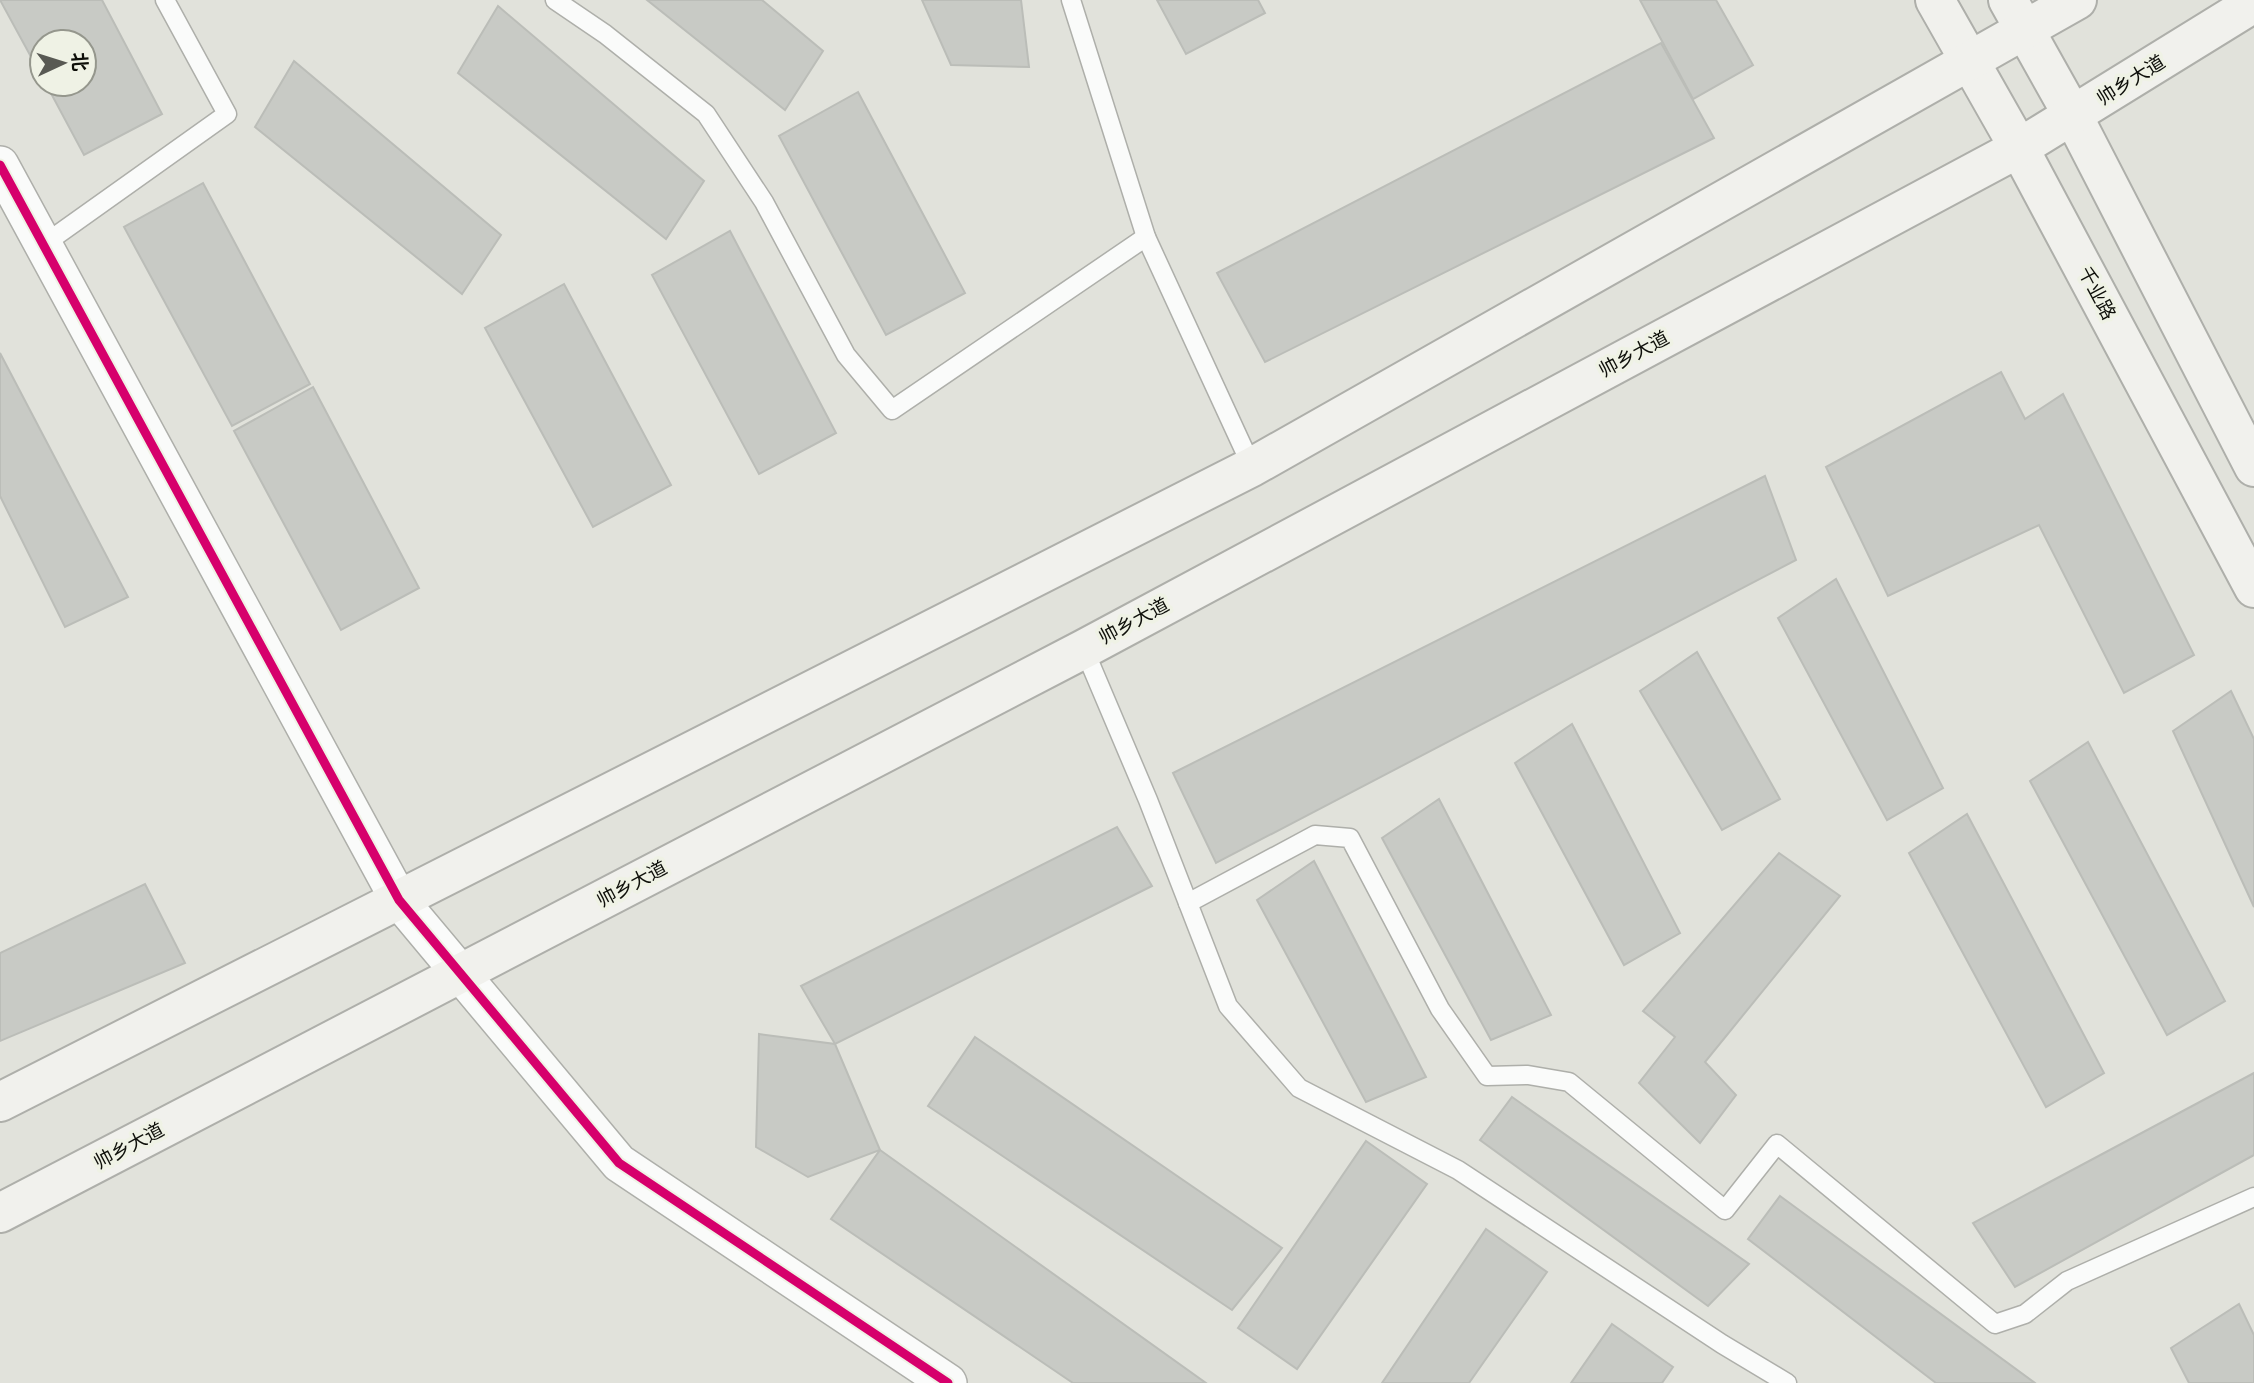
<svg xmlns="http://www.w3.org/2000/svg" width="2254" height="1383" viewBox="0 0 2254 1383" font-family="'Roboto Condensed','Noto Sans SC',sans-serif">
  <rect width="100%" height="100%" fill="#e1e2db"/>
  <!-- building -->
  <g fill="#c8cac5" stroke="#bbbdb8" stroke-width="2">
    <path d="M0,0H102L162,114L84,155L46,84H84V42H42V77Z"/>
    <path d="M647,0H762L823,51L785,110Z"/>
    <path d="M922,0H1021L1029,67L951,65Z"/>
    <path d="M1157,0H1258L1265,13L1186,54Z"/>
    <path d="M1640,0H1716L1753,65L1693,99Z"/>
    <path d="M498,6L704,181L666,239L458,73Z"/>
    <path d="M1661,43L1714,138L1265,362L1217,273Z"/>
    <path d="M294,61L501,235L462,294L255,127Z"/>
    <path d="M858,92L965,293L886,335L779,136Z"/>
    <path d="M203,183L310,384L232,426L124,227Z"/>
    <path d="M730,231L836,433L759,474L652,275Z"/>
    <path d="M564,284L671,485L593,527L485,328Z"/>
    <path d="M0,353L128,597L65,627L0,496Z"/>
    <path d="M2001,372L2025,419L2063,394L2194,655L2124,693L2039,525L1888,596L1826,467Z"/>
    <path d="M313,387L419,588L341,630L234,431Z"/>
    <path d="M1765,476L1796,560L1216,863L1173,773Z"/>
    <path d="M1836,579L1943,788L1887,820L1778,618Z"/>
    <path d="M1697,652L1780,799L1722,830L1640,691Z"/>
    <path d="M2231,691L2254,739V907L2173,731Z"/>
    <path d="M1572,724L1680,933L1624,965L1515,763Z"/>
    <path d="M2088,742L2225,1001L2167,1035L2030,781Z"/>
    <path d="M1439,799L1551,1015L1491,1040L1382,838Z"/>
    <path d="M1967,814L2104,1073L2046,1107L1909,853Z"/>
    <path d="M1117,827L1152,886L835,1044L801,986Z"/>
    <path d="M1779,853L1840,896L1705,1062L1736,1095L1700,1143L1639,1083L1675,1037L1643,1011Z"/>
    <path d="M1314,861L1426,1077L1366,1102L1257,900Z"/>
    <path d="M145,884L185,963L0,1041V953Z"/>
    <path d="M759,1034L835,1044L880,1150L808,1177L756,1147Z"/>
    <path d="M975,1037L1282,1248L1232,1310L928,1106Z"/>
    <path d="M2254,1073V1155L2015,1287L1973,1223Z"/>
    <path d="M1512,1097L1749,1264L1708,1306L1480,1140Z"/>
    <path d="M1366,1141L1427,1184L1297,1369L1238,1328Z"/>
    <path d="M880,1150L1206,1383H1073L831,1219Z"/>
    <path d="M1780,1196L2035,1383H1936L1748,1239Z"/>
    <path d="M1486,1229L1547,1272L1469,1383H1382Z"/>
    <path d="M2239,1304L2254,1335V1383H2189L2171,1348Z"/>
    <path d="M1612,1324L1673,1367L1662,1383H1571Z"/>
  </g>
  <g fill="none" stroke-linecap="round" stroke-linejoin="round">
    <!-- lane casing -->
    <g stroke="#aeafaa" stroke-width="21">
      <g id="lane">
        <path d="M555,0L605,34L706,114L764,202L846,355L892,410L1146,237"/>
        <path d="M1071,0L1146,237L1252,467"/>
        <path d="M43,245L227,114L165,0"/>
        <path d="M1084,649L1148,800L1228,1006L1299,1088L1458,1170L1722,1344L1787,1383"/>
        <path d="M1188,903L1315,835L1350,838L1440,1009L1487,1076L1528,1075L1569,1082L1725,1210L1777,1144L1995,1324L2025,1314L2067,1281L2254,1197"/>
      </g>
    </g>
    <!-- street casing -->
    <g stroke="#aeafaa" stroke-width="40">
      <path id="street" d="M0,165L399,900L619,1163L948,1383"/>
    </g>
    <!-- secondary casing -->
    <g stroke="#aeafaa" stroke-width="42">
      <g id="secondary">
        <path d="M1935,0L2019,148L2254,588"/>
        <path d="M2008,0L2073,116L2254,467"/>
        <path d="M0,1102L1252,467L2077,0"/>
        <path d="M0,1213L1084,649L2019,148L2254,3"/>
      </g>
    </g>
    <!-- lane -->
    <use href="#lane" stroke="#fafbfa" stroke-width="18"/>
    <!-- street -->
    <use href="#street" stroke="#fafbfa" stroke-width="37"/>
    <!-- secondary -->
    <use href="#secondary" stroke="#f1f1ed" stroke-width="38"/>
    <!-- cycleway casing -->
    <g stroke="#eff2e5" stroke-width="13">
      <path id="cycleway" d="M0,165L399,900L619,1163L948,1383"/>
    </g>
    <!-- cycleway -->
    <use href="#cycleway" stroke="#d6006c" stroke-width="9"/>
  </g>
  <g text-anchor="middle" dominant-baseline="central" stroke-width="7" stroke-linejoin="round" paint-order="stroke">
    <!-- street labels -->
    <g font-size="19" fill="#0e0f0a" stroke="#eff2e5">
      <text transform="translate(2131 80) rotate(-32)">帅乡大道</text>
      <text transform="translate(2097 293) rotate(62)">千业路</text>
      <text transform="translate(1634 354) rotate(-28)">帅乡大道</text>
      <text transform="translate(1134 621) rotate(-28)">帅乡大道</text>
      <text transform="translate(632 884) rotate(-28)">帅乡大道</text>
      <text transform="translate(129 1146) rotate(-28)">帅乡大道</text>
    </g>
  </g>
  <!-- north arrow -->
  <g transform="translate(63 63) rotate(86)"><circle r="33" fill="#eff2e5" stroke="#95978d" stroke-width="2"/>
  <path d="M0-5L12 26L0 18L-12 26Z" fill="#585953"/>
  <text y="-10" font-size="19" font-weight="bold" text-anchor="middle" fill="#0e0f0a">北</text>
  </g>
</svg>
